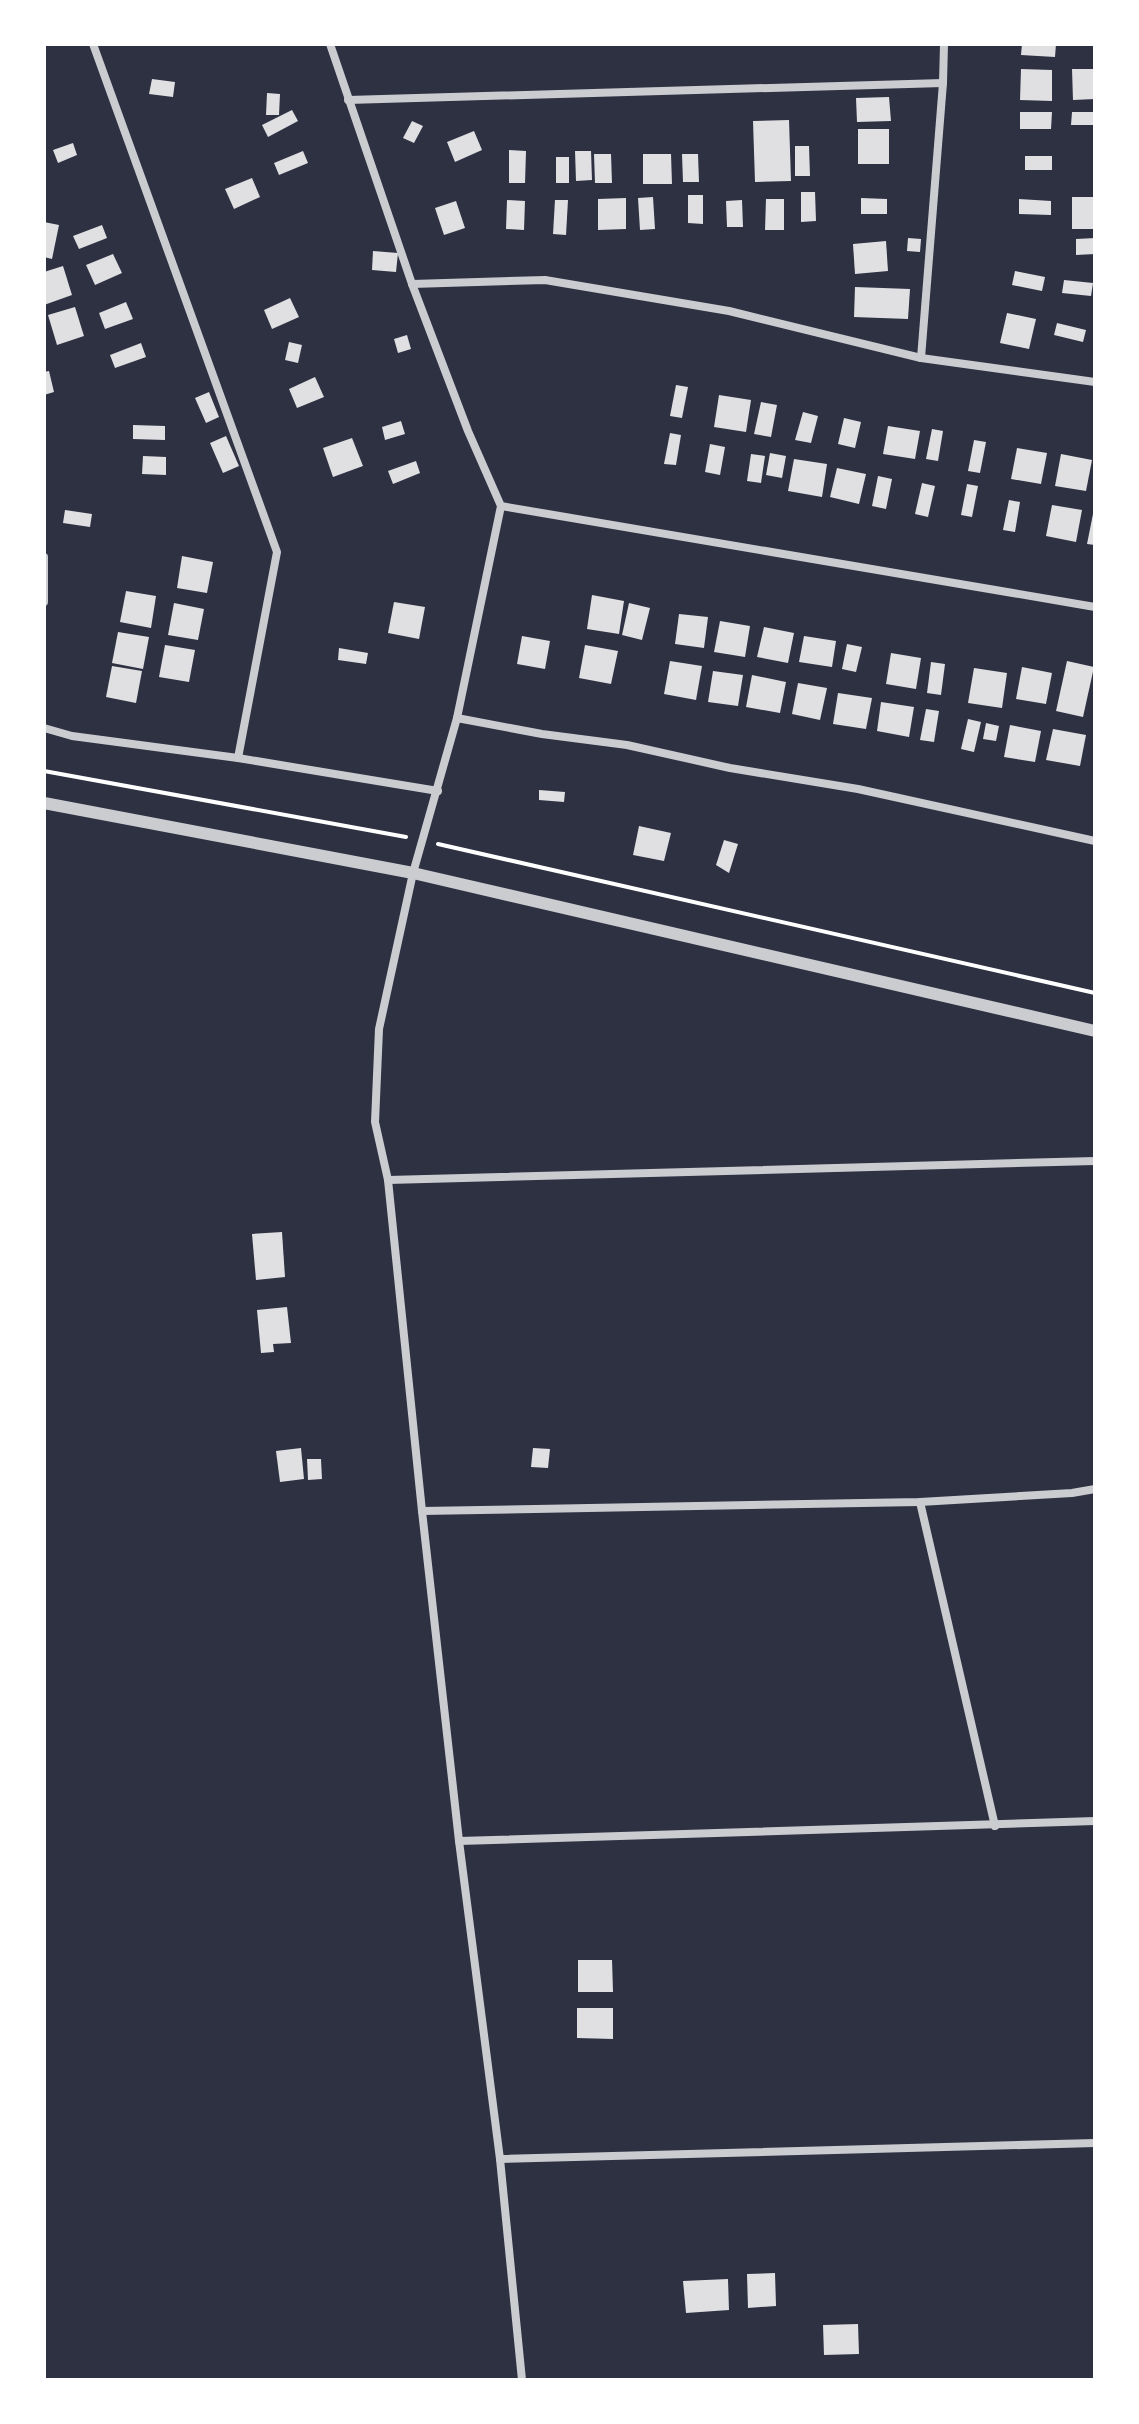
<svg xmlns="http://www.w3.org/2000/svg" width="1139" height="2424" viewBox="0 0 1139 2424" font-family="Rubik,sans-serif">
  <rect width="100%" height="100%" fill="#2d3142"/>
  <!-- building -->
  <g fill="#e0e0e3">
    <path d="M1022,44H1056L1055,57L1021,55Z"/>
    <path d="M1021,69L1052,70V101L1020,100Z"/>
    <path d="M1072,69H1095V99L1073,100Z"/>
    <path d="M152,79L175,82L173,97L149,94Z"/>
    <path d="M267,93L280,94L279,115H266Z"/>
    <path d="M889,97L891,121L857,122L856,98Z"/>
    <path d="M292,110L298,121L268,137L262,125Z"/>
    <path d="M1020,112H1052L1051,129H1020Z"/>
    <path d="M1072,112H1095V125H1071Z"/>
    <path d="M789,120L791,181L755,182L753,121Z"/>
    <path d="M412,121L423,126L414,143L403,138Z"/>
    <rect x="858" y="129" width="31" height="35"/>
    <path d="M474,131L482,150L455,162L447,142Z"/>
    <path d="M73,143L77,155L58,163L53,150Z"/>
    <path d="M795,146H809L810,176H795Z"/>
    <path d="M509,150L526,151L525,183H509Z"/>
    <path d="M303,151L308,163L279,175L274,163Z"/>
    <path d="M575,151H591L592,180L576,181Z"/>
    <path d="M594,154H611L612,183H595Z"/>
    <path d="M643,154H671L672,184H643Z"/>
    <path d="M682,154H698L699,182H683Z"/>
    <rect x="1025" y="156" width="27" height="14"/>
    <rect x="556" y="157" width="13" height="26"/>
    <path d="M252,178L260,197L234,209L225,189Z"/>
    <path d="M801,192H815L816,221L801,222Z"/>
    <path d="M688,195H703V224L688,223Z"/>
    <path d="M653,197L655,229L640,230L638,198Z"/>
    <rect x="1072" y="197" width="23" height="32"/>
    <path d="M626,198V229L598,230V199Z"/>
    <path d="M861,198L887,199V214H861Z"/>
    <path d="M766,199H784V230H765Z"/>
    <path d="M1019,199L1051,201V215L1019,214Z"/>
    <path d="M507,200L525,201L524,230L506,229Z"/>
    <path d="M555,200H568L566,235L553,234Z"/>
    <path d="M742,200L743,227H727L726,201Z"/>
    <path d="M456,201L465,228L444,235L435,208Z"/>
    <path d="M44,222L59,225L52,259L44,257Z"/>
    <path d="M102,225L107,238L79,249L73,236Z"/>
    <path d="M908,238L921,239L920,252L907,251Z"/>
    <path d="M1095,238V254L1076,255V239Z"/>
    <path d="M886,241L888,271L855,274L853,244Z"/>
    <path d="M373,251L398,253L396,272L372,270Z"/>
    <path d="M113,254L122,273L95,285L86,265Z"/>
    <path d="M63,266L72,295L44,305V272Z"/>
    <path d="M1015,271L1045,277L1042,291L1012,285Z"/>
    <path d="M1064,280L1093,283L1091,296L1062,293Z"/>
    <path d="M855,287L910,289L908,319L854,317Z"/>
    <path d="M290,298L299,317L272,329L264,310Z"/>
    <path d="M126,302L133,319L105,329L99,313Z"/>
    <path d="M75,307L84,336L57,345L48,315Z"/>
    <path d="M1007,313L1036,319L1029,349L1000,343Z"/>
    <path d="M1057,323L1086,330L1083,342L1054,335Z"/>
    <path d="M407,335L411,349L398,353L394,339Z"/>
    <path d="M289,342L302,345L298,363L285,360Z"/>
    <path d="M141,343L146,357L115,368L110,355Z"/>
    <path d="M49,371L54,392L44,395V372Z"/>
    <path d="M315,377L324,397L297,408L289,389Z"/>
    <path d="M676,385L688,387L682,418L670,416Z"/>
    <path d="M209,392L219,417L206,423L195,398Z"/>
    <path d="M719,395L751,400L746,432L714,427Z"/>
    <path d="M761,402L777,405L771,437L754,434Z"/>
    <path d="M803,412L818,416L811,443L795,440Z"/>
    <path d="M844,418L861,422L855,448L838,444Z"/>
    <path d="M401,421L405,434L385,440L382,427Z"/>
    <path d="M133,425L165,426V440L133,439Z"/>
    <path d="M888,426L920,431L915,459L883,454Z"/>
    <path d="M932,429L943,431L938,461L926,459Z"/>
    <path d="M670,433L681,435L676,465L664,464Z"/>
    <path d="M226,436L239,466L223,473L210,443Z"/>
    <path d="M352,438L363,466L333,477L323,448Z"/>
    <path d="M974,440L986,442L980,473L968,471Z"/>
    <path d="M710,444L725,447L720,475L705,472Z"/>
    <path d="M1017,448L1047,453L1041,484L1011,479Z"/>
    <path d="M770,453L786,456L782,478L766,475Z"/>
    <path d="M751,454L765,456L761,483L747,481Z"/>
    <path d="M1061,454L1092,460L1086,491L1055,486Z"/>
    <path d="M143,456L166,457V475L142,474Z"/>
    <path d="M794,459L827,464L822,497L788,491Z"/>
    <path d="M416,461L420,473L393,484L388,471Z"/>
    <path d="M837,468L866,474L859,504L830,497Z"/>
    <path d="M878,476L892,479L886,509L872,506Z"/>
    <path d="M922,483L935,486L928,517L915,514Z"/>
    <path d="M967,484L978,486L972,517L961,515Z"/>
    <path d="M1009,500L1020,502L1015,532L1003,530Z"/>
    <path d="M1052,505L1082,510L1076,542L1046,536Z"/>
    <path d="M1094,509H1095V545L1087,544Z"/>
    <path d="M65,510L92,514L90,527L63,523Z"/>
    <path d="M182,556L213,562L207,593L177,588Z"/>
    <path d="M126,591L156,596L151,628L120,622Z"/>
    <path d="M592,595L624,601L619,634L587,629Z"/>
    <path d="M394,602L425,607L419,639L388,633Z"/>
    <path d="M174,603L204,609L198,640L168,635Z"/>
    <path d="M629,603L650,608L642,640L622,635Z"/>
    <path d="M679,614L708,617L704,648L675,644Z"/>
    <path d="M720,621L750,626L745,657L714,652Z"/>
    <path d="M764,627L794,633L788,663L757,657Z"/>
    <path d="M118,632L149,637L143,669L112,663Z"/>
    <path d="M522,636L550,641L545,669L517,664Z"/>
    <path d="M804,636L836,641L832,667L799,662Z"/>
    <path d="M847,644L862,647L856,672L842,669Z"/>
    <path d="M165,645L195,650L189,682L159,677Z"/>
    <path d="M585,645L618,651L611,684L579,678Z"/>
    <path d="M339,648L368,653L366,664L338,660Z"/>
    <path d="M891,653L921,658L916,689L886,684Z"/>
    <path d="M670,661L702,666L696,700L664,694Z"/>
    <path d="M1067,661L1094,667L1083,717L1056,711Z"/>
    <path d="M931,662L945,664L941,695L927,693Z"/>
    <path d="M112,666L142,671L136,703L106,697Z"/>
    <path d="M1022,667L1052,673L1046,704L1016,699Z"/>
    <path d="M974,668L1007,673L1002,708L968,703Z"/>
    <path d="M713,671L743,675L738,706L708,702Z"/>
    <path d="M752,675L786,682L780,713L746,707Z"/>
    <path d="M798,683L827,688L820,720L792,714Z"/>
    <path d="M838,693L872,698L866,729L833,724Z"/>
    <path d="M881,702L914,707L909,737L877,731Z"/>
    <path d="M926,709L939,711L934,742L920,740Z"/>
    <path d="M968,719L981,722L974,752L961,749Z"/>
    <path d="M986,723L999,726L996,741L983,739Z"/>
    <path d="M1010,725L1041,731L1035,762L1004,757Z"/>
    <path d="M1053,729L1086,735L1080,766L1046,760Z"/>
    <path d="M539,790L565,792L564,802L539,800Z"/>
    <path d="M639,826L671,833L664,861L633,855Z"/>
    <path d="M724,840L738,844L729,873L716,865Z"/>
    <path d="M282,1232L285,1277L256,1280L252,1234Z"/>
    <path d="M287,1307L291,1343L273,1344L274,1352L261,1353L257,1310Z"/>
    <path d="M301,1448L304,1479L280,1482L276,1451Z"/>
    <path d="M533,1448L550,1449L548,1468L531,1467Z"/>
    <path d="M307,1459H321L322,1479L308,1480Z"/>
    <path d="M578,1960H612L613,1992H578Z"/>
    <path d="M577,2008H613V2039L577,2038Z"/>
    <path d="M775,2273L776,2306L748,2308L747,2274Z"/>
    <path d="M728,2279L729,2310L686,2313L683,2281Z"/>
    <path d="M858,2324L859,2354L824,2355L823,2325Z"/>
  </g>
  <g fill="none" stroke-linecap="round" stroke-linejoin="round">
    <!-- path -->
    <g stroke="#fff" stroke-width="4">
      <path d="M44,771L406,837"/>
      <path d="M438,844L1095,993"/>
    </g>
    <!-- minor -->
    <g stroke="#caccd0" stroke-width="8">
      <path d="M93,44L277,552L238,758"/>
      <path d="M330,44L412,284L468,431L501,506L457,718L413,873L379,1029L375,1122L388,1180L422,1511L459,1841L500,2159L522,2380"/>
      <path d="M348,100L943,83"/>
      <path d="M412,284L545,280L729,311L921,358L1095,382"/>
      <path d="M921,358L943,83L944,44"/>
      <path d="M501,506L1095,607"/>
      <path d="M44,557V602"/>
      <path d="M457,718L542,734L627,745L730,768L858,789L1095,841"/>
      <path d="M44,728L72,736L238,758L438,791"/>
      <path d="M388,1180L1095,1161"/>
      <path d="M920,1502L995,1826"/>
      <path d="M422,1511L920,1502L1072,1493L1095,1489"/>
      <path d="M459,1841L1095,1821"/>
      <path d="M500,2159L1095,2143"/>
    </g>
    <!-- tertiary -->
    <path stroke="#caccd0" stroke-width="12" d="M44,803L413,873L1095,1031"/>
  </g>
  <!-- border -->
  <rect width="1139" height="2424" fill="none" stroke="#ffffff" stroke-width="92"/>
</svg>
